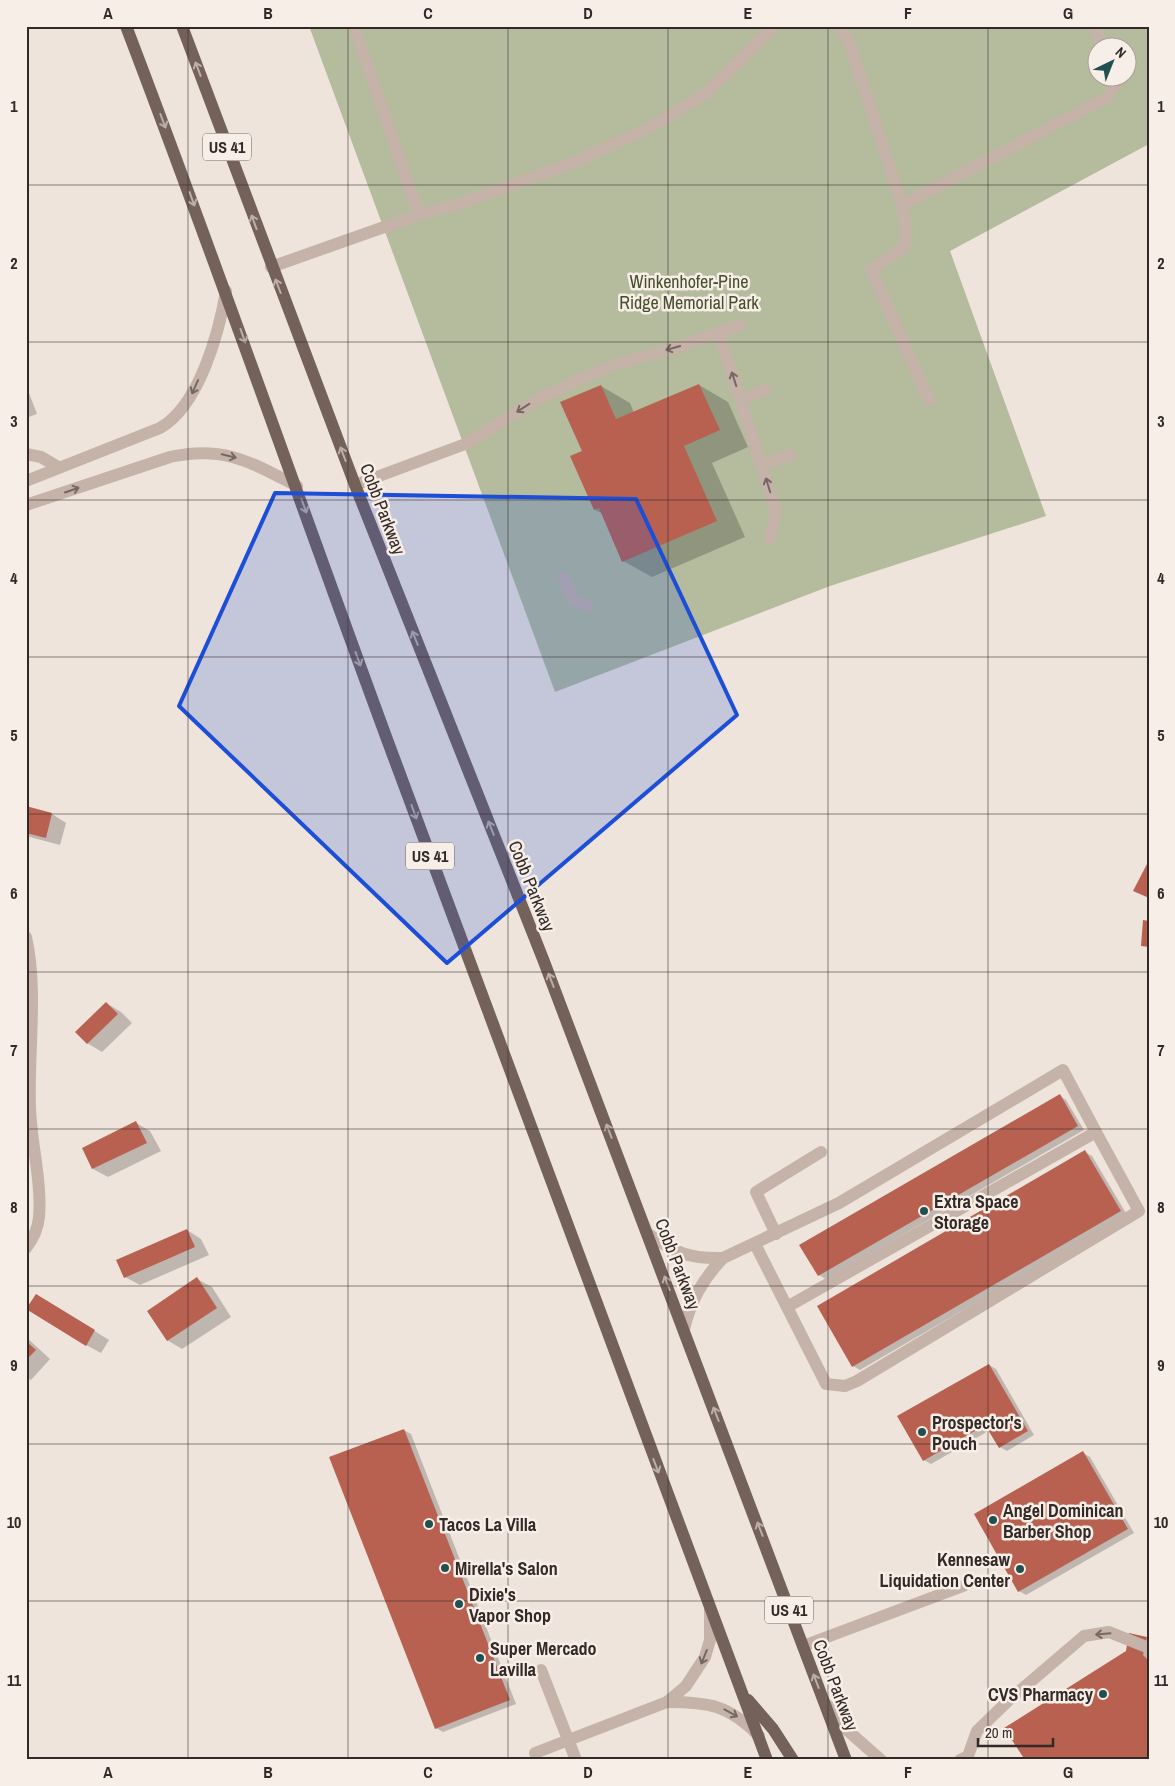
<svg xmlns="http://www.w3.org/2000/svg" width="1175" height="1786" viewBox="0 0 1175 1786" font-family="'Archivo Narrow',sans-serif">
  <rect width="100%" height="100%" fill="#eee4db"/>
  <!-- green -->
  <path fill="#b4bc9d" fill-rule="evenodd" d="M309,26H1149V144L950,251L1046,516L830,586L555,692ZM1098,48H1128V78H1098Z"/>
  <!-- shadow -->
  <g fill="#0003">
    <path d="M26,385L37,414L26,418Z"/>
    <path d="M699,385L728,402L748,447L712,463L745,537L652,577L623,561L603,514L595,510L583,452L601,386L630,403L634,413Z"/>
    <path d="M26,808L52,814L66,823L60,845L26,836Z"/>
    <path d="M106,1003L121,1012L132,1023L102,1052L87,1043Z"/>
    <path d="M1060,1096L1066,1100L1084,1130L826,1279L819,1275Z"/>
    <path d="M136,1123L150,1131L161,1151L108,1177L93,1169L83,1148Z"/>
    <path d="M1085,1152L1092,1156L1127,1215L860,1370L853,1366Z"/>
    <path d="M187,1230L201,1239L209,1255L140,1285L125,1277Z"/>
    <path d="M197,1279L212,1287L231,1317L182,1349L167,1340Z"/>
    <path d="M51,1304L109,1340L101,1353L86,1345Z"/>
    <path d="M26,1337L50,1359L31,1380L26,1377Z"/>
    <path d="M989,1365L996,1369L1034,1435L1007,1451L1000,1447L990,1430L931,1464L924,1460Z"/>
    <path d="M404,1430L411,1434L516,1704L443,1732L436,1728Z"/>
    <path d="M1083,1453L1090,1457L1134,1533L1026,1595L1019,1591Z"/>
    <path d="M1147,1638L1149,1639V1760L1127,1652Z"/>
  </g>
  <!-- building -->
  <g fill="#b86150">
    <path d="M699,384L720,430L684,446L717,521L622,562L599,508L594,510L570,456L582,451L560,402L601,385L616,419Z"/>
    <path d="M26,806L52,813L46,838L26,833Z"/>
    <path d="M1147,864L1149,865V898L1133,891Z"/>
    <path d="M1143,920L1149,921V947L1141,946Z"/>
    <path d="M106,1002L118,1014L87,1044L75,1032Z"/>
    <path d="M1060,1094L1078,1126L818,1276L799,1245Z"/>
    <path d="M136,1121L147,1143L92,1169L82,1148Z"/>
    <path d="M1085,1150L1121,1211L852,1367L817,1306Z"/>
    <path d="M187,1229L195,1247L124,1278L116,1260Z"/>
    <path d="M197,1277L217,1308L167,1341L147,1311Z"/>
    <path d="M36,1294L95,1330L86,1346L26,1309Z"/>
    <path d="M26,1341L36,1350L26,1360Z"/>
    <path d="M989,1364L1028,1431L999,1448L985,1425L923,1461L897,1416Z"/>
    <path d="M404,1429L510,1700L435,1729L329,1457Z"/>
    <path d="M1083,1451L1128,1529L1018,1592L974,1514Z"/>
    <path d="M1129,1633L1147,1637L1143,1655L1149,1661V1760H1025L1004,1728L1126,1651Z"/>
  </g>
  <g fill="none" stroke-linecap="round" stroke-linejoin="round">
    <!-- service -->
    <g stroke="#c5b3a9" stroke-width="12">
      <path d="M354,26L414,201L421,214"/>
      <path d="M839,26L849,42L902,205L906,230L904,247L871,270L929,400"/>
      <path d="M1095,26L1103,48"/>
      <path d="M902,205L1108,97L1114,86V78"/>
      <path d="M271,267L421,214L459,204L573,163L655,125L706,93L775,26"/>
      <path d="M719,333L776,512L770,538"/>
      <path d="M741,400L765,390"/>
      <path d="M26,454L41,457L58,467"/>
      <path d="M761,465L791,455"/>
      <path d="M355,485L468,443L531,403L582,378L617,364L678,347L740,325"/>
      <path d="M563,577L573,599L588,606"/>
      <path d="M648,1234C675,1253 690,1259 723,1258"/>
      <path d="M776,1234L756,1192L821,1152"/>
      <path d="M787,1307L826,1384L845,1386L857,1381L1139,1211L1096,1132"/>
      <path d="M684,1329C691,1300 703,1279 723,1258L839,1203L1063,1070L1096,1132L787,1307L755,1244"/>
      <path d="M803,1646L963,1586"/>
      <path d="M541,1670L576,1760"/>
      <path d="M667,1702C709,1702 729,1705 759,1736"/>
      <path d="M827,1705L847,1730L881,1760"/>
      <path d="M535,1753L667,1702L686,1686L705,1657L710,1640V1609"/>
      <path d="M960,1760L968,1756L977,1731L1009,1700L1084,1636L1109,1632L1149,1648"/>
    </g>
    <!-- minor -->
    <g stroke="#c5b3a9" stroke-width="12">
      <path d="M26,481L160,428C199,406 219,333 226,291"/>
      <path d="M26,505L170,457C224,445 250,462 297,486"/>
      <path d="M26,937C38,988 28,1054 30,1107C31,1144 42,1181 39,1217C38,1229 33,1239 26,1248"/>
    </g>
    <!-- primary -->
    <g stroke="#73615a" stroke-width="12">
      <path d="M126,26C217,264 300,503 388,742C512,1082 642,1420 767,1760"/>
      <path d="M182,26L355,485L543,959L846,1760"/>
      <path d="M748,1700L773,1729L793,1760"/>
    </g>
  </g>
  <!-- one-way arrows -->
  <defs><path id="oneway-shaft" d="M-6 0H5M1.5-3L5.5 0L1.5 3" fill="none" stroke-width="1.6" stroke-linecap="round" stroke-linejoin="round" transform="scale(1.25)"/></defs>
  <g stroke="#bcafa8">
    <use href="#oneway-shaft" transform="translate(198 69) rotate(-111)"/>
    <use href="#oneway-shaft" transform="translate(163 121) rotate(69)"/>
    <use href="#oneway-shaft" transform="translate(192 199) rotate(70)"/>
    <use href="#oneway-shaft" transform="translate(254 222) rotate(-110)"/>
    <use href="#oneway-shaft" transform="translate(278 286) rotate(-111)"/>
    <use href="#oneway-shaft" transform="translate(243 336) rotate(70)"/>
    <use href="#oneway-shaft" transform="translate(343 454) rotate(-111)"/>
    <use href="#oneway-shaft" transform="translate(304 506) rotate(70)"/>
    <use href="#oneway-shaft" transform="translate(415 638) rotate(-112)"/>
    <use href="#oneway-shaft" transform="translate(358 659) rotate(70)"/>
    <use href="#oneway-shaft" transform="translate(414 812) rotate(70)"/>
    <use href="#oneway-shaft" transform="translate(491 828) rotate(-112)"/>
    <use href="#oneway-shaft" transform="translate(551 980) rotate(-111)"/>
    <use href="#oneway-shaft" transform="translate(609 1131) rotate(-111)"/>
    <use href="#oneway-shaft" transform="translate(667 1283) rotate(-111)"/>
    <use href="#oneway-shaft" transform="translate(716 1414) rotate(-111)"/>
    <use href="#oneway-shaft" transform="translate(656 1466) rotate(69)"/>
    <use href="#oneway-shaft" transform="translate(760 1529) rotate(-111)"/>
    <use href="#oneway-shaft" transform="translate(816 1681) rotate(-111)"/>
  </g>
  <g stroke="#756862">
    <use href="#oneway-shaft" transform="translate(673 348) rotate(164)"/>
    <use href="#oneway-shaft" transform="translate(734 379) rotate(-108)"/>
    <use href="#oneway-shaft" transform="translate(195 387) rotate(114)"/>
    <use href="#oneway-shaft" transform="translate(523 408) rotate(147)"/>
    <use href="#oneway-shaft" transform="translate(229 456) rotate(14)"/>
    <use href="#oneway-shaft" transform="translate(768 485) rotate(-107)"/>
    <use href="#oneway-shaft" transform="translate(72 490) rotate(-19)"/>
    <use href="#oneway-shaft" transform="translate(1103 1634) rotate(175)"/>
    <use href="#oneway-shaft" transform="translate(704 1657) rotate(112)"/>
    <use href="#oneway-shaft" transform="translate(731 1713) rotate(29)"/>
  </g>
  <!-- marked area -->
  <path fill="#1d4ed8" fill-opacity="0.2" stroke="#1d4ed8" stroke-width="4" stroke-linejoin="round" d="M275,493L636,499L737,715L447,963L179,706Z"/>
  <!-- grid -->
  <path fill="none" stroke="#332a28" stroke-width="1" stroke-opacity="0.55" d="M188,26V1760M348,26V1760M508,26V1760M668,26V1760M828,26V1760M988,26V1760M26,185H1149M26,342H1149M26,500H1149M26,657H1149M26,814H1149M26,972H1149M26,1129H1149M26,1286H1149M26,1444H1149M26,1601H1149"/>
  <!-- markers -->
  <g fill="#224f4f" stroke="#f7eee7" stroke-width="2">
    <circle cx="924" cy="1211" r="5"/>
    <circle cx="922" cy="1432" r="5"/>
    <circle cx="993" cy="1520" r="5"/>
    <circle cx="429" cy="1524" r="5"/>
    <circle cx="445" cy="1568" r="5"/>
    <circle cx="1020" cy="1569" r="5"/>
    <circle cx="459" cy="1604" r="5"/>
    <circle cx="480" cy="1658" r="5"/>
    <circle cx="1103" cy="1694" r="5"/>
  </g>
  <g text-anchor="middle" dominant-baseline="central" stroke-width="5" stroke-linejoin="round" paint-order="stroke">
    <!-- shield labels -->
    <g fill="#f7eee7" stroke="#6e6561" stroke-width="1">
      <rect x="203" y="133.5" width="48" height="27" rx="4"/>
      <rect x="406" y="842.5" width="48" height="27" rx="4"/>
      <rect x="765" y="1596.5" width="48" height="27" rx="4"/>
    </g>
    <g font-size="16" font-weight="bold" fill="#332a28">
      <text x="227" y="147">US 41</text>
      <text x="430" y="856">US 41</text>
      <text x="789" y="1610">US 41</text>
    </g>
    <!-- park labels -->
    <g font-size="18" fill="#454e2e" stroke="#f7eee7">
      <text x="689" y="281">Winkenhofer-Pine<tspan x="689" dy="21">Ridge Memorial Park</tspan></text>
    </g>
    <!-- street labels -->
    <g font-size="18" fill="#332a28" stroke="#f7eee7">
      <text transform="translate(383 509) rotate(69)">Cobb Parkway</text>
      <text transform="translate(532 886) rotate(68)">Cobb Parkway</text>
      <text transform="translate(678 1264) rotate(69)">Cobb Parkway</text>
      <text transform="translate(836 1685) rotate(69)">Cobb Parkway</text>
    </g>
    <!-- poi labels -->
    <g font-size="18" font-weight="bold" fill="#332a28" stroke="#f7eee7" text-anchor="start">
      <text x="934" y="1201">Extra Space<tspan x="934" dy="21">Storage</tspan></text>
      <text x="932" y="1422">Prospector's<tspan x="932" dy="21">Pouch</tspan></text>
      <text x="1003" y="1510">Angel Dominican<tspan x="1003" dy="21">Barber Shop</tspan></text>
      <text x="439" y="1524">Tacos La Villa</text>
      <text x="1010" y="1559" text-anchor="end">Kennesaw<tspan x="1010" dy="21">Liquidation Center</tspan></text>
      <text x="455" y="1568">Mirella's Salon</text>
      <text x="469" y="1594">Dixie's<tspan x="469" dy="21">Vapor Shop</tspan></text>
      <text x="490" y="1648">Super Mercado<tspan x="490" dy="21">Lavilla</tspan></text>
      <text x="1093" y="1694" text-anchor="end">CVS Pharmacy</text>
    </g>
  </g>
  <!-- border -->
  <rect width="1175" height="1786" fill="none" stroke="#f7eee7" stroke-width="55"/>
  <!-- north arrow -->
  <g transform="translate(1112 62) rotate(43)"><circle r="24" fill="#f7eee7" stroke="#a9a09b"/>
  <path d="M0-4L9 19L0 12L-9 19Z" fill="#224f4f"/>
  <text y="-8" font-size="14" font-weight="bold" text-anchor="middle" fill="#332a28">N</text>
  </g>
  <!-- scale -->
  <path d="M978 1738v8h75v-8" fill="none" stroke="#332a28" stroke-width="2.5"/>
  <text x="985" y="1738" font-size="15" fill="#332a28" stroke="#f7eee7" stroke-width="4" paint-order="stroke">20 m</text>
  <rect x="28" y="28" width="1120" height="1730" fill="none" stroke="#332a28" stroke-width="2"/>
  <g font-size="16" text-anchor="middle" font-weight="bold" fill="#332a28">
    <text x="108" y="19">A</text>
    <text x="268" y="19">B</text>
    <text x="428" y="19">C</text>
    <text x="588" y="19">D</text>
    <text x="748" y="19">E</text>
    <text x="908" y="19">F</text>
    <text x="1068" y="19">G</text>
    <text x="14" y="112">1</text>
    <text x="1161" y="112">1</text>
    <text x="14" y="269">2</text>
    <text x="1161" y="269">2</text>
    <text x="14" y="427">3</text>
    <text x="1161" y="427">3</text>
    <text x="14" y="584">4</text>
    <text x="1161" y="584">4</text>
    <text x="14" y="741">5</text>
    <text x="1161" y="741">5</text>
    <text x="14" y="899">6</text>
    <text x="1161" y="899">6</text>
    <text x="14" y="1056">7</text>
    <text x="1161" y="1056">7</text>
    <text x="14" y="1213">8</text>
    <text x="1161" y="1213">8</text>
    <text x="14" y="1371">9</text>
    <text x="1161" y="1371">9</text>
    <text x="14" y="1528">10</text>
    <text x="1161" y="1528">10</text>
    <text x="14" y="1686">11</text>
    <text x="1161" y="1686">11</text>
    <text x="108" y="1778">A</text>
    <text x="268" y="1778">B</text>
    <text x="428" y="1778">C</text>
    <text x="588" y="1778">D</text>
    <text x="748" y="1778">E</text>
    <text x="908" y="1778">F</text>
    <text x="1068" y="1778">G</text>
  </g>
</svg>
